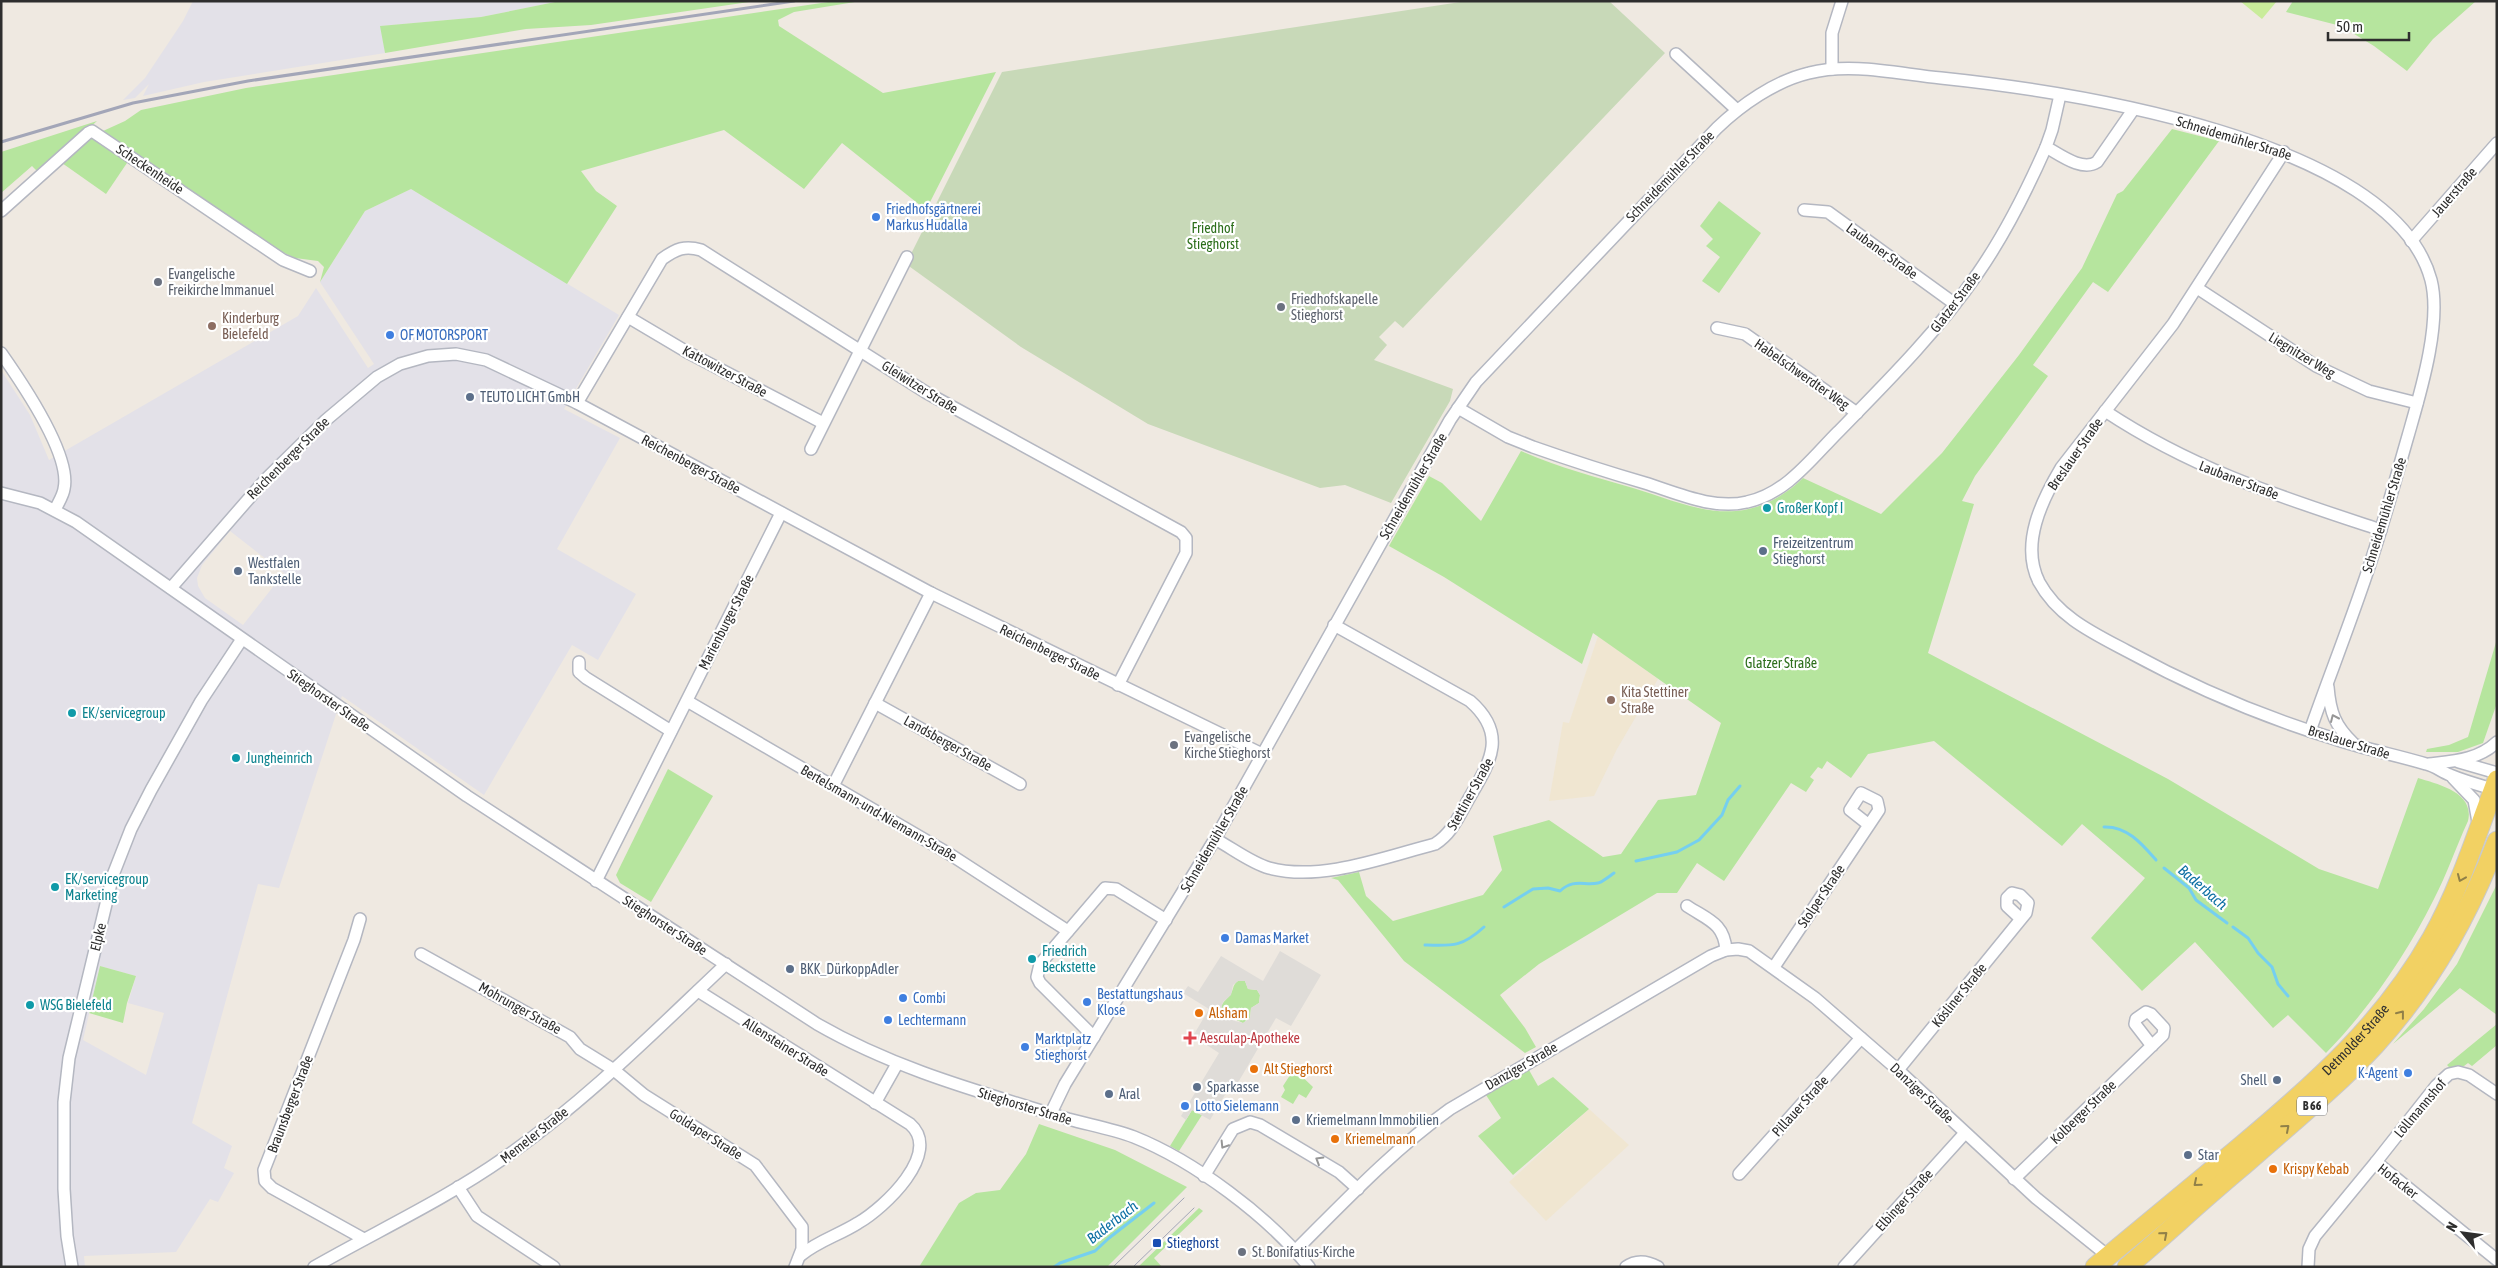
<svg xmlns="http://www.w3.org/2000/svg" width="2498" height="1268" viewBox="0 0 2498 1268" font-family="'Asap Condensed',sans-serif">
  <rect width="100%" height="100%" fill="#efe9e1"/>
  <!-- industrial -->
  <g fill="#e3e1e8" fill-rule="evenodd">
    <path d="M193,1H560L481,17L381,26L385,53L204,82L143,96L149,84L135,98L123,100L145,78L183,21Z"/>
    <path d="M411,189L619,315L564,409L620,438L557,549L636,594L598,660L572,645L484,795L342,696L279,888L258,884L192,1123L232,1146L224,1168L234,1173L218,1202L210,1199L176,1252L84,1256L85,1267H1V370L30,415L49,460L298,316L316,288L368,368L374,364L320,282L365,211ZM230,531L284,573L243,625L205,598L198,586L197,578L202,565ZM100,966L136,976L128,1003L164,1013L146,1075L83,1040Z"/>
  </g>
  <!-- education -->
  <g fill="#f0e6d1">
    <path d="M1598,636L1658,679L1617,749L1594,796L1549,801L1563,722L1569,723Z"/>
    <path d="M1589,1109L1629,1145L1546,1221L1509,1182Z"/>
  </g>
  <!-- green -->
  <g fill="#b6e59e">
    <path d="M560,1H756L591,25L526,29L385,53L380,26L481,17Z"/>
    <path d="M835,1H861L794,12L778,20L779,26L883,93L996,72L926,210L842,143L804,189L724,130L581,171L596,191L617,206L567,284L411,189L365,211L320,282L324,267L318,261L295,258L280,251L103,131L125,121L141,110L246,88Z"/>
    <path d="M2293,1H2476L2433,39L2407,71L2374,46L2341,26L2286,12Z"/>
    <path d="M97,121L39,173L32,166L1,193V152Z"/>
    <path d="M2172,129L2219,141L2108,292L2093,282L2033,365L2048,376L1975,476L1962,501L1974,504L1928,653L2168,779L2319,869L2378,889L2418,778C2437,784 2475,792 2468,821C2456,847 2447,874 2434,899C2406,955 2370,1008 2326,1053L2288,1015L2273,1028L2195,942L2142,991L2091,938L2145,878L2082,824L2062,846L1934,741L1868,754L1851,778L1827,761L1822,769L1818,767L1810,777L1814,780L1806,792L1791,783L1724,881L1697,863L1677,893H1657L1539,964L1500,995L1525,1028L1536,1047L1525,1053L1404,961L1338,880L1331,878L1359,872L1366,896L1393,921L1483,895L1502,870L1493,836L1549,820L1603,857L1621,854L1658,800L1696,795L1721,723L1593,633L1582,664L1444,577L1389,546L1429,476L1442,483L1481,521L1521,451C1557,467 1595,477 1633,488C1667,498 1701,514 1736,511C1761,509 1786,495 1803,478L1881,514L1942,453L2019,355L2082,268L2117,194L2123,191Z"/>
    <path d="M94,136L129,160L106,194L62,163Z"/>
    <path d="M1719,201L1761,233L1719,293L1702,281L1720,257L1706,246L1713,239L1700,226Z"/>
    <path d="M2497,639V703L2483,743L2458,752H2426L2427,749L2449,745L2468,737Z"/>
    <path d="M668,769L713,796L651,902L620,883L616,875Z"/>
    <path d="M2497,884V1015L2460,988L2393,1044L2424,1009L2457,964Z"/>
    <path d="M100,966L136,976L127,1003L123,1023L89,1013Z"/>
    <path d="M1238,981H1245L1248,989L1257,990L1260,995L1259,1003L1251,1008L1250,1018L1243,1023L1224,1014L1221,1009C1222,1001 1226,1001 1230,995C1234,990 1232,985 1238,981Z"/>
    <path d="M2497,1024V1045L2472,1066L2468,1063L2464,1066L2450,1068L2447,1065Z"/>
    <path d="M1294,1069L1313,1087L1306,1098L1299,1094L1293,1104L1281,1097L1285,1090L1283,1086Z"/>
    <path d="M1529,1070L1538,1086L1553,1077L1589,1109L1513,1175L1478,1136L1501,1118L1486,1095Z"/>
    <path d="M1192,1110L1202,1115L1179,1151L1170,1146Z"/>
    <path d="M1039,1124L1115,1150L1187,1187L1107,1267H919L959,1203L976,1193L1000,1190L1026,1154Z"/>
    <path d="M1199,1208L1203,1211L1154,1258L1162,1267H1138Z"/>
  </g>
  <!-- cemetery -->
  <path fill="#c8d9b8" d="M1467,1H1609L1665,53L1403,328L1395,321L1379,337L1387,345L1374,360L1453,389L1450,401L1391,503L1345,485L1320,488L1148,424L1021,347L906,264L1002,72Z"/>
  <!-- pitch -->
  <path fill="#c9ec9a" d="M2240,1H2277L2262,19Z"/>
  <!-- plaza -->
  <path fill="#dfdcd8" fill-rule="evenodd" d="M1280,951L1321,975L1291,1026L1276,1018L1233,1091L1229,1088L1210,1120L1192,1110L1186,1120L1181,1116L1219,1053L1193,1036L1209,1009L1183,993L1188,986L1198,992L1221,956L1263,981ZM1238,981H1245L1248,989L1257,990L1260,995L1259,1003L1251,1008L1250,1018L1243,1023L1235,1021L1232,1014H1224L1221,1009L1223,1002L1231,995L1233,985Z"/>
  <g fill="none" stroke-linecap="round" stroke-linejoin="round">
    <!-- stream -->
    <g stroke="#75cff0" stroke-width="3">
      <path d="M2104,827C2127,826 2142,844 2156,860"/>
      <path d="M1636,861L1677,852L1699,840L1722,815L1728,800L1740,786"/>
      <path d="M2164,868L2189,888L2196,900L2227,923"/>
      <path d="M1504,907L1533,889L1548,888L1560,891C1574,878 1584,886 1598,883C1601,883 1611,875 1614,873"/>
      <path d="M2233,927L2248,938L2258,953L2272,967L2278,984L2288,996"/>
      <path d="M1425,945C1453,946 1462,947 1484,927"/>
      <path d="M1054,1267L1060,1263L1095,1251L1109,1238L1154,1203"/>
    </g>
    <!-- minor casing -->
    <g stroke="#b4b7c1" stroke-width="14">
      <g id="minor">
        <path d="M1676,54L1737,110"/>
        <path d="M1832,69V33L1842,1"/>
        <path d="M2060,95L2052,130L2046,147C2059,154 2082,172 2097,162L2133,110"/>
        <path d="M2284,152L2173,324L2061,468C2042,500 2020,544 2039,582C2058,617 2093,633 2127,651C2193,687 2263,717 2335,739C2365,749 2396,755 2426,764C2435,766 2442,772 2450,775C2464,781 2479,785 2493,789"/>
        <path d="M1804,210L1828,212L1955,304"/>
        <path d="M1,211L88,133L92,131L283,260L310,271"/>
        <path d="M2411,241L2497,143"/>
        <path d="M2197,288L2316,366L2369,391L2417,403"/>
        <path d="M628,317L687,352L823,423"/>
        <path d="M1717,328L1745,334L1857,413"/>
        <path d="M1,353C20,380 72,455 64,489C63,496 58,503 55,510"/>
        <path d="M577,403L662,259C676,249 685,245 701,250L927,393L1181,532L1186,538V553L1118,685"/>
        <path d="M1458,408L1508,437L1533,447C1570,460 1607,472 1645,483C1677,493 1713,510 1747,502C1786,494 1812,458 1838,432C1888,381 1938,331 1978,273C2005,234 2027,190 2046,147"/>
        <path d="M2105,411C2194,470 2281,497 2381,530"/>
        <path d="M811,449L907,257"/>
        <path d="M1,493L40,503L76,522L467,796L817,1024C897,1070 981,1092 1068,1119C1090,1125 1113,1129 1134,1137C1194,1161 1268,1216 1309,1267"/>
        <path d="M171,588L265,480L326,420L377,377L400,364L428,356L456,354L486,360L577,403L931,593L1262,754"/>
        <path d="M579,662V672L586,678L671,731"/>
        <path d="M2328,687C2330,712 2335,726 2353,743"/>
        <path d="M687,701L951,855L1068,931"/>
        <path d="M875,703L1020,784"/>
        <path d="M2459,762L2497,773"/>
        <path d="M2429,764C2454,761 2478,760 2497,742"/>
        <path d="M2453,778L2474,800L2478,822"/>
        <path d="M833,786L931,593"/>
        <path d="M1215,839C1232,848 1251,863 1269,868C1321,882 1385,857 1435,844C1451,834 1458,818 1467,802C1488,765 1510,736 1470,701L1334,625"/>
        <path d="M596,881L781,513"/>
        <path d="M1687,906C1708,920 1724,923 1726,950"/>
        <path d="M360,919L354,940L264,1170L265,1181L272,1188L364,1239"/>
        <path d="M421,954L570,1037L580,1049L614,1070L644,1095L755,1165L802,1227V1249L795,1267"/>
        <path d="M1774,967L1873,819L1879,810L1877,801L1861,793L1850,810L1869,825"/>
        <path d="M698,991L910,1124C943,1153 884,1208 858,1223C839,1235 818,1241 801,1255"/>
        <path d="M1094,1037L1040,983L1037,977L1040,964L1105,888L1116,889L1166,920"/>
        <path d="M1898,1070L2021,919L2026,913L2028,903L2020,895L2012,893L2007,898V906L2021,919"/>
        <path d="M875,1103L897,1064"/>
        <path d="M1051,1113L1065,1084L1215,839L1450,420L1476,382L1717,128C1741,105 1775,81 1809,73C1851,62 1899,74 1941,78C2065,91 2393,138 2431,280C2442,323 2420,394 2408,436C2395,481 2383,526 2368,570C2350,624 2329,677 2310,731"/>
        <path d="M2376,1162L2436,1086L2449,1074L2458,1072L2469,1075L2497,1094"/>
        <path d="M1739,1174L1861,1038"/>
        <path d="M1204,1176L1233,1129L1250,1122L1260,1125L1339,1172L1358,1189"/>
        <path d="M2014,1179L2163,1035L2164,1028L2151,1014L2146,1012L2136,1019L2135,1024L2152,1046"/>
        <path d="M458,1187L477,1216L554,1267"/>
        <path d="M1295,1251C1345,1201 1393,1150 1450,1109L1711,956L1726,950L1738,949L1749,951L1815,998L1898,1070L2036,1198L2108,1256"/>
        <path d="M72,1267L67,1236L64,1189V1102L69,1058L113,875L131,829L151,790L201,701L242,639"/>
        <path d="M314,1267C377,1231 444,1200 504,1158C585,1102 655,1031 726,964"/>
        <path d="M1626,1267C1637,1259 1647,1261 1658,1267"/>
        <path d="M1844,1267L1965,1133"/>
        <path d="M2308,1267L2309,1249L2315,1236L2376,1162L2497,1260"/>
      </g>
    </g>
    <!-- primary casing -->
    <g stroke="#c9c9c9" stroke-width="21">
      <g id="primary">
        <path id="s1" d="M2095,1267C2144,1226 2193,1186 2241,1146C2315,1084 2385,1022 2432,938C2460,888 2477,833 2497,780"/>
        <path d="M2127,1267C2166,1234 2204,1198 2244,1165C2288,1126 2335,1088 2375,1045C2429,986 2469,915 2497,841"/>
      </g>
    </g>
    <!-- minor -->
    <use href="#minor" stroke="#fff" stroke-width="11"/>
    <!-- primary -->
    <use href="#primary" stroke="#f2d163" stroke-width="19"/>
    <!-- tram -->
    <g stroke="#a3a6b8" stroke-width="1">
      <path d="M1113,1267L1184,1198"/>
      <path d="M1133,1267L1194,1208"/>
    </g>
    <!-- rail -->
    <path stroke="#a3a6b8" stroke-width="3" d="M1,142L133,103L248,81L794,1"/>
  </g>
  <!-- one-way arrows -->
  <defs><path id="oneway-chevron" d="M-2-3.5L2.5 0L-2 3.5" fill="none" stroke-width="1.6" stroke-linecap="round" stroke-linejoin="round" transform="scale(1.25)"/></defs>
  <g stroke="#969696">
    <use href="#oneway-chevron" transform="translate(2334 718) rotate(-114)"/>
    <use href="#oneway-chevron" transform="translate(1224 1145) rotate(122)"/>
    <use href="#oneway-chevron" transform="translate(1319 1160) rotate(-149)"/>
  </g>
  <g stroke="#908048">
    <use href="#oneway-chevron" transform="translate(2461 878) rotate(113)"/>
    <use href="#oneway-chevron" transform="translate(2401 1014) rotate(-52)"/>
    <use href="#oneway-chevron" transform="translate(2286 1128) rotate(-41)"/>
    <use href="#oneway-chevron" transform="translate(2197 1183) rotate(140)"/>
    <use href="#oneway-chevron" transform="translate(2164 1235) rotate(-41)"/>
  </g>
  <!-- markers -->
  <g fill="#3f7fe0" stroke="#fff" stroke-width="2">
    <circle cx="876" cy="217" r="5"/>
    <circle cx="390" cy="335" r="5"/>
    <circle cx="1225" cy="938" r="5"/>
    <circle cx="903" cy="998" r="5"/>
    <circle cx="1087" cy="1002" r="5"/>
    <circle cx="888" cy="1020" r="5"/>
    <circle cx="1025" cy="1047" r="5"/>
    <circle cx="2408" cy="1073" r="5"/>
    <circle cx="1185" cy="1106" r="5"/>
  </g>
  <g fill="#6b7280" stroke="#fff" stroke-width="2">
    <circle cx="158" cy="282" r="5"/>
    <circle cx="1281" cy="307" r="5"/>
    <circle cx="1174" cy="745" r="5"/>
    <circle cx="1242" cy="1252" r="5"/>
  </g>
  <g fill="#8d6e63" stroke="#fff" stroke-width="2">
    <circle cx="212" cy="326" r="5"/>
    <circle cx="1611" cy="700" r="5"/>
  </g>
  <g fill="#5c6f8a" stroke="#fff" stroke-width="2">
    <circle cx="470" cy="397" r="5"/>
    <circle cx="1763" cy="551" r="5"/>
    <circle cx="238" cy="571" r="5"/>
    <circle cx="790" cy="969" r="5"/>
    <circle cx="2277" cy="1080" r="5"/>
    <circle cx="1197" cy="1087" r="5"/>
    <circle cx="1109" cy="1094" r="5"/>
    <circle cx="1296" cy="1120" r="5"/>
    <circle cx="2188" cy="1155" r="5"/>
  </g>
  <g fill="#0f9aa8" stroke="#fff" stroke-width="2">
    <circle cx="1767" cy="508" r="5"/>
    <circle cx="72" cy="713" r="5"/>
    <circle cx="236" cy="758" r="5"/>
    <circle cx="55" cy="887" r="5"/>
    <circle cx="1032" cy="959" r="5"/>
    <circle cx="30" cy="1005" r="5"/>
  </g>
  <g fill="#e8710a" stroke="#fff" stroke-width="2">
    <circle cx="1199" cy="1013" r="5"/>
    <circle cx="1254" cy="1069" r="5"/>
    <circle cx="1335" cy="1139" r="5"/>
    <circle cx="2273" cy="1169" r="5"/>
  </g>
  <path fill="#e0444e" stroke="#fff" stroke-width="2" d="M1187.5 1030.5h5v5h5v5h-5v5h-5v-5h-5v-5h5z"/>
  <rect fill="#1a4fb4" stroke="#fff" stroke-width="2" x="1152" y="1238" width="10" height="10" rx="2.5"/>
  <g text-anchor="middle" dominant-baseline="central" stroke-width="4.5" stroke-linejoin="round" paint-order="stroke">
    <!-- shield labels -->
    <rect fill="#fff" stroke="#6d6d6d" stroke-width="1" x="2297" y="1096.5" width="30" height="19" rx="4"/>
    <g font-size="12" font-weight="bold" fill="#2e2e2e">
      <text x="2312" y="1106">B 66</text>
    </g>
    <!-- street labels -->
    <g font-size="14" fill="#2e2e2e" stroke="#fff">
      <text transform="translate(2234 138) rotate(17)">Schneidemühler Straße</text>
      <text transform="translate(150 169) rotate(34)">Scheckenheide</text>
      <text transform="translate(1670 176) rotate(-46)">Schneidemühler Straße</text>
      <text transform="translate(2454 192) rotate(-49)">Jauerstraße</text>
      <text transform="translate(1882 251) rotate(36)">Laubaner Straße</text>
      <text transform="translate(1955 302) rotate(-53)">Glatzer Straße</text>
      <text transform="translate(2302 355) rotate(31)">Liegnitzer Weg</text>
      <text transform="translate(725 371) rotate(28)">Kattowitzer Straße</text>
      <text transform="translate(1802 374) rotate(35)">Habelschwerdter Weg</text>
      <text transform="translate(920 387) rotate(32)">Gleiwitzer Straße</text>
      <text transform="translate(2075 454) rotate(-55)">Breslauer Straße</text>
      <text transform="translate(288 458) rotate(-45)">Reichenberger Straße</text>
      <text transform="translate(691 464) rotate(28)">Reichenberger Straße</text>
      <text transform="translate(2239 480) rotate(21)">Laubaner Straße</text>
      <text transform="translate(1413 486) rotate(-60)">Schneidemühler Straße</text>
      <text transform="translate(2384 515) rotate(-73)">Schneidemühler Straße</text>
      <text transform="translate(726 622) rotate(-63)">Marienburger Straße</text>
      <text transform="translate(1050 652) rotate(26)">Reichenberger Straße</text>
      <text transform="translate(329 700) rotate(35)">Stieghorster Straße</text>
      <text transform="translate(2349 742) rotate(17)">Breslauer Straße</text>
      <text transform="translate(948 743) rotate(29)">Landsberger Straße</text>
      <text transform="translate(1470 794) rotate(-61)">Stettiner Straße</text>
      <text transform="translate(879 813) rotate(30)">Bertelsmann-und-Niemann-Straße</text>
      <text transform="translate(1214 839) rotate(-60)">Schneidemühler Straße</text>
      <text transform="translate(1821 896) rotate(-56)">Stolper Straße</text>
      <text transform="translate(665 925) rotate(33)">Stieghorster Straße</text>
      <text transform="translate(98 937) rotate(-76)">Elpke</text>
      <text transform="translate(1959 995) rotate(-51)">Kösliner Straße</text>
      <text transform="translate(520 1008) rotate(29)">Mohrunger Straße</text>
      <text stroke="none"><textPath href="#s1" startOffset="346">Detmolder Straße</textPath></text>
      <text transform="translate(786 1047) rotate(32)">Allensteiner Straße</text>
      <text transform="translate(1521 1066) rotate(-30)">Danziger Straße</text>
      <text transform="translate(1922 1093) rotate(43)">Danziger Straße</text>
      <text transform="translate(290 1104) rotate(-69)">Braunsberger Straße</text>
      <text transform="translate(1025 1106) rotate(17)">Stieghorster Straße</text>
      <text transform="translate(1800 1106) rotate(-48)">Pillauer Straße</text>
      <text transform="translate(2420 1108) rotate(-50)">Löllmannshof</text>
      <text transform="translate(2083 1112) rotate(-44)">Kolberger Straße</text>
      <text transform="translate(706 1134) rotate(32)">Goldaper Straße</text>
      <text transform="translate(534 1135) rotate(-38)">Memeler Straße</text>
      <text transform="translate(2398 1181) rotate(38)">Hofacker</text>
      <text transform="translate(1904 1200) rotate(-48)">Elbinger Straße</text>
    </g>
    <!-- shop labels -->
    <g font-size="14" fill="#366cbe" stroke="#fff" text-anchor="start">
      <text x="886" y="209">Friedhofsgärtnerei<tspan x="886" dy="16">Markus Hudalla</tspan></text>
      <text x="400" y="335">OF MOTORSPORT</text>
      <text x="1235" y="938">Damas Market</text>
      <text x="1097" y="994">Bestattungshaus<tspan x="1097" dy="16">Klose</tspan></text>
      <text x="913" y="998">Combi</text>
      <text x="898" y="1020">Lechtermann</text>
      <text x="1035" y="1039">Marktplatz<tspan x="1035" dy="16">Stieghorst</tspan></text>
      <text x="2398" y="1073" text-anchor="end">K-Agent</text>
      <text x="1195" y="1106">Lotto Sielemann</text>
    </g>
    <!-- park labels -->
    <g font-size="14" fill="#2c6e1b" stroke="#fff">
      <text x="1213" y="228">Friedhof<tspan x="1213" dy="16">Stieghorst</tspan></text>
      <text x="1781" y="663">Glatzer Straße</text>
    </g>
    <!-- worship labels -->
    <g font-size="14" fill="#5b616d" stroke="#fff" text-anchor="start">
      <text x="168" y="274">Evangelische<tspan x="168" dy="16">Freikirche Immanuel</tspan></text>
      <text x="1291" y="299">Friedhofskapelle<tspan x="1291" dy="16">Stieghorst</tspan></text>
      <text x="1184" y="737">Evangelische<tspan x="1184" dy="16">Kirche Stieghorst</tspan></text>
      <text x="1252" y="1252">St. Bonifatius-Kirche</text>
    </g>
    <!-- education labels -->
    <g font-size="14" fill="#785e54" stroke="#fff" text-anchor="start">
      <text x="222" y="318">Kinderburg<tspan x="222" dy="16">Bielefeld</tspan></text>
      <text x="1621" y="692">Kita Stettiner<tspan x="1621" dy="16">Straße</tspan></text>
    </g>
    <!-- service labels -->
    <g font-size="14" fill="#4e5e75" stroke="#fff" text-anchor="start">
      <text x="480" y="397">TEUTO LICHT GmbH</text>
      <text x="1773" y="543">Freizeitzentrum<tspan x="1773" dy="16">Stieghorst</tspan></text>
      <text x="248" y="563">Westfalen<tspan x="248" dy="16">Tankstelle</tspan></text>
      <text x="800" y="969">BKK_DürkoppAdler</text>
      <text x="2267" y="1080" text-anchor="end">Shell</text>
      <text x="1207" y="1087">Sparkasse</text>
      <text x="1119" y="1094">Aral</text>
      <text x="1306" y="1120">Kriemelmann Immobilien</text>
      <text x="2198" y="1155">Star</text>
    </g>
    <!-- culture labels -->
    <g font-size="14" fill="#0d838f" stroke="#fff" text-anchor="start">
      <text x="1777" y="508">Großer Kopf I</text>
      <text x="82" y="713">EK/servicegroup</text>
      <text x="246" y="758">Jungheinrich</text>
      <text x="65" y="879">EK/servicegroup<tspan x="65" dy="16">Marketing</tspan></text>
      <text x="1042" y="951">Friedrich<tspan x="1042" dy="16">Beckstette</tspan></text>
      <text x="40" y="1005">WSG Bielefeld</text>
    </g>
    <!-- food labels -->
    <g font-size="14" fill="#c56008" stroke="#fff" text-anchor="start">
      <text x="1209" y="1013">Alsham</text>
      <text x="1264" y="1069">Alt Stieghorst</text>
      <text x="1345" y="1139">Kriemelmann</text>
      <text x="2283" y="1169">Krispy Kebab</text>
    </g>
    <!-- health labels -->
    <g font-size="14" fill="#be3a42" stroke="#fff" text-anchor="start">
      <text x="1200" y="1038">Aesculap-Apotheke</text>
    </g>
    <!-- transit labels -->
    <g font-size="14" fill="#164399" stroke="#fff" text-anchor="start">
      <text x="1167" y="1243">Stieghorst</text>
    </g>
    <!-- water labels -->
    <g font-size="15" font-style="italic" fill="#0d6fa3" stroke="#fff">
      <text transform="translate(2203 887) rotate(41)">Baderbach</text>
      <text transform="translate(1112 1222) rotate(-38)">Baderbach</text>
    </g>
  </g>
  <!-- border -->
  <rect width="2498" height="1268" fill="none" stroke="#2e2e2e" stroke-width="5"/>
  <!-- north arrow -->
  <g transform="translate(2463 1233) rotate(299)" stroke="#ffffff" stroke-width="4" paint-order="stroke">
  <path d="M0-4L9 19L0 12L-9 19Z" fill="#2e2e2e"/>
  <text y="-8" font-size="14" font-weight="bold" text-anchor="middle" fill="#2e2e2e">N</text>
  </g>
  <!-- scale -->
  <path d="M2328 32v8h81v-8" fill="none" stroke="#2e2e2e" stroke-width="2.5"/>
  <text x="2336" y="32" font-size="15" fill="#2e2e2e" stroke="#ffffff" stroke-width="4" paint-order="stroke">50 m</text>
</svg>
